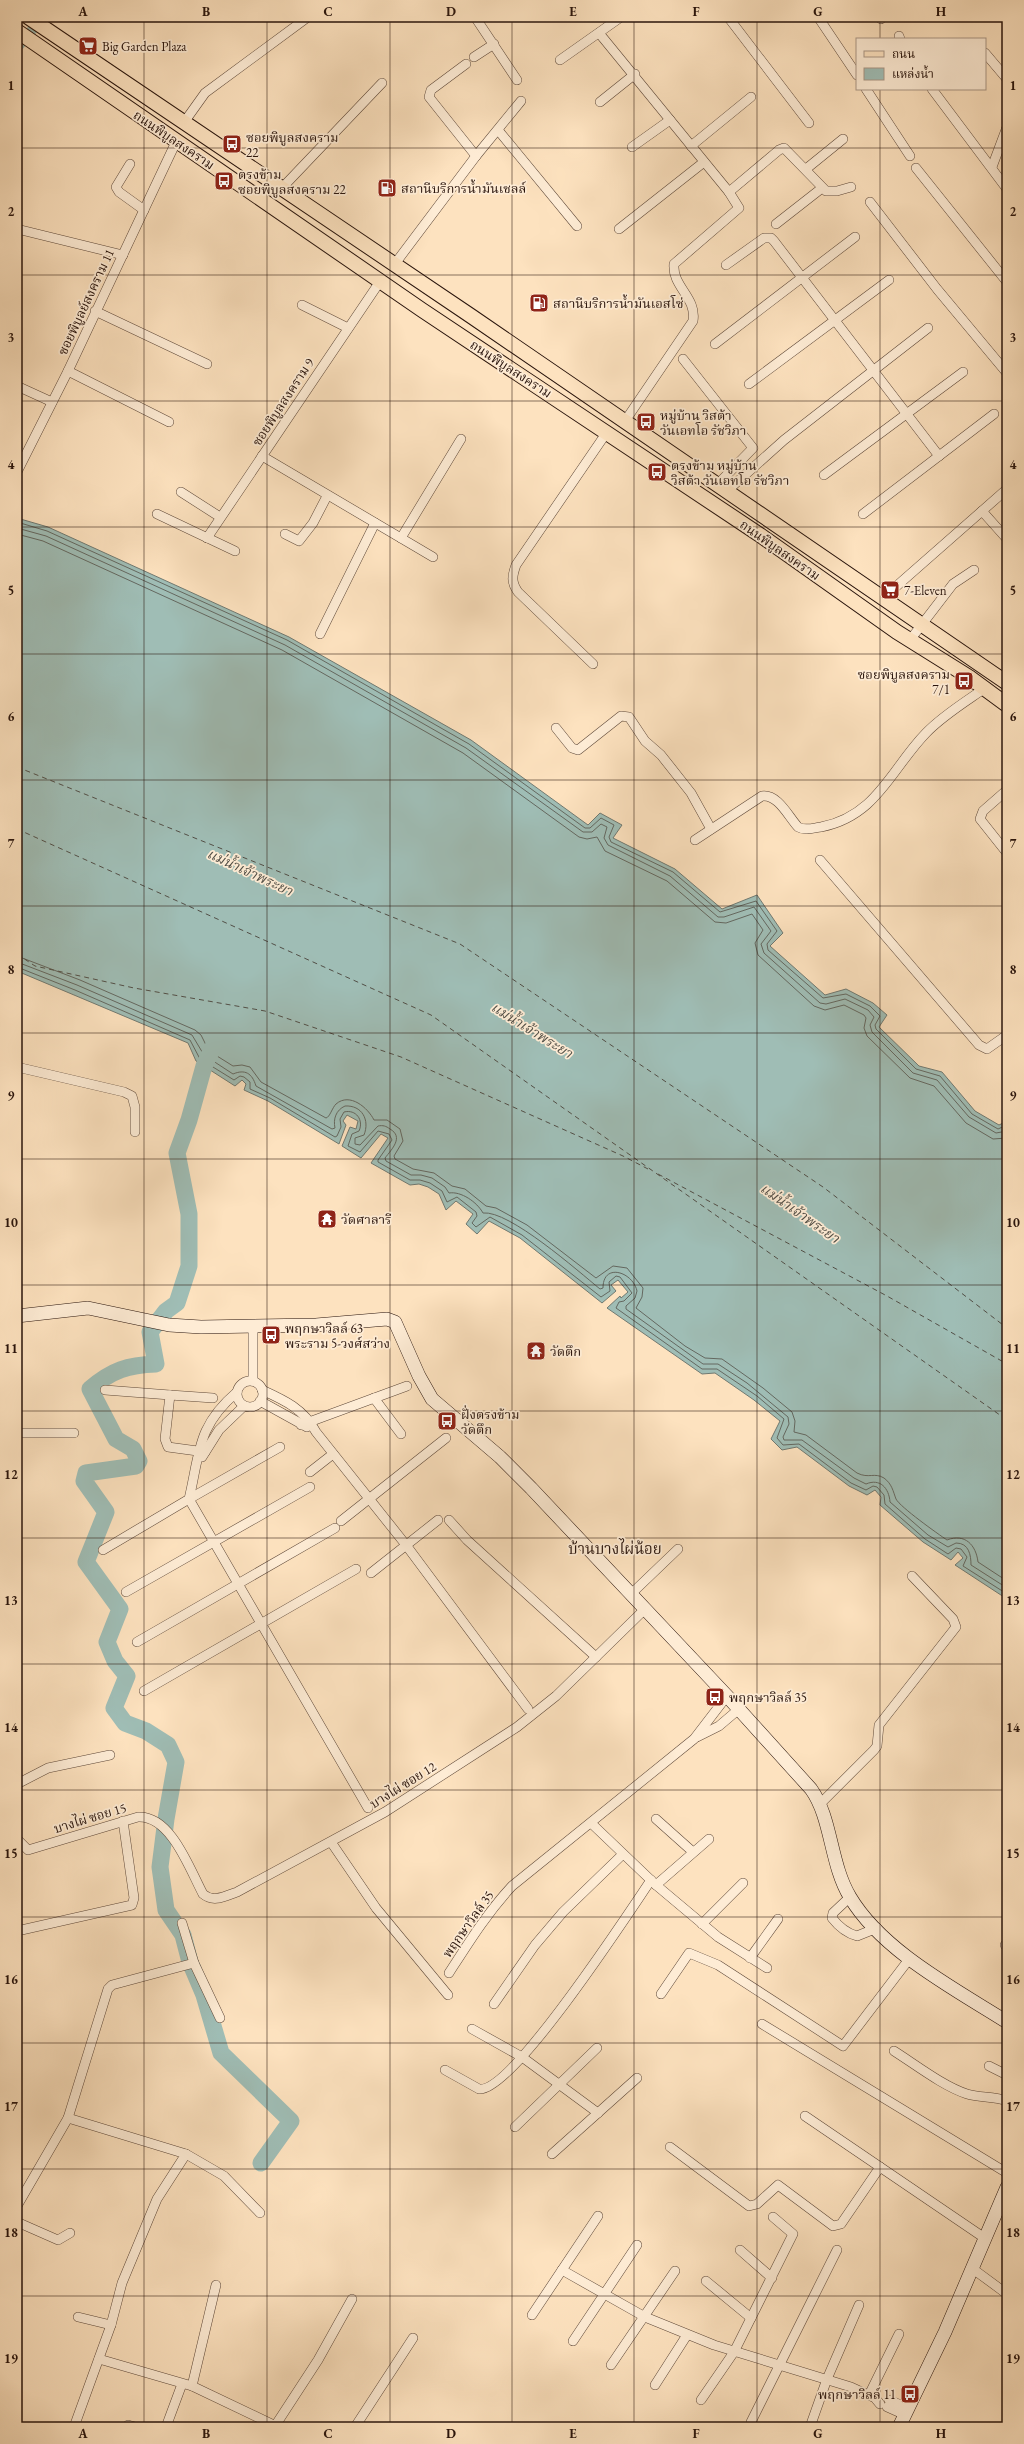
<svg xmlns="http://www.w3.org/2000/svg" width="1024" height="2444" viewBox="0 0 1024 2444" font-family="'EB Garamond','Noto Serif Thai',serif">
  <rect width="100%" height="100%" fill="#fde2bf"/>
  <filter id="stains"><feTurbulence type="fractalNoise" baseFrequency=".005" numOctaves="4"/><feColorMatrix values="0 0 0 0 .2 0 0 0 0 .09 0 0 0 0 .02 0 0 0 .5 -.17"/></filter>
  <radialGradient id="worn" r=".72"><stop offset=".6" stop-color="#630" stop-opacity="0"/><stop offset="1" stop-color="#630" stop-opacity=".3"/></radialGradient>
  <!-- water -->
  <path fill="#9fbdb5" stroke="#707971" d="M17,518L48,527L289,637L471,740L588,825L600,813L622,825L613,838L675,869L722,909L757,895L783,933L770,946L825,995L846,989L873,1003L887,1015L879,1027L919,1066L942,1072L975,1111L999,1125L1007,1121V1599L955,1565L963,1558L958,1552L951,1560L923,1542L880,1505L881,1497L875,1490L867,1495L849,1486L797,1447L782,1450L771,1439L780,1421L754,1400L715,1373L702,1374L607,1308L620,1296L621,1298L628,1292L618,1280L611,1285L616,1291L602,1303L520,1238L489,1221L477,1234L466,1224L473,1214L456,1201L446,1210L439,1194L428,1187L419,1184L410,1185L371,1163L388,1138L381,1134L361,1158L342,1146L350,1127L356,1129L358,1121L347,1115L343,1121L346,1125L339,1144L268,1101L244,1090L246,1084L242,1080L235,1086L196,1061L188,1043L17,971Z"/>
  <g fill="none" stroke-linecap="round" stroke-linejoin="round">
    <!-- shore -->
    <g stroke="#646860" stroke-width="1">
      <path d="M17,522L47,531L287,640L469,744L585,828H590L601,818L614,825L609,837L611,842L673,872L720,912L756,901L777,931L767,944L768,950L823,998L846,994L870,1006L880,1016L875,1025L876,1029L916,1069L940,1076L972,1114L998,1129L1007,1125"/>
      <path d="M17,528L46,536L285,645L466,748L583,832H592L601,824L607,827L604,838L608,845L670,876L718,917H724L754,907L771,931L761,944L764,953L820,1003L826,1004L845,999L868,1010L874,1017L870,1025L872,1032L913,1073L937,1080L969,1117L996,1133L1007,1131"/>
      <path d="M17,534L43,541L282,650L463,753L579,837L587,839L597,837L605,851L667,881L715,922L726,923L752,914L763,930L755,943L758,955L814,1006L825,1010L844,1005L864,1015L866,1018L864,1028L867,1036L910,1078L934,1086L966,1123L993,1139L1007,1138"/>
      <path d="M17,956L80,980L195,1030L201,1035L209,1051L233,1066L242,1065L250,1067L261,1082L326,1118C330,1117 332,1108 336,1104C350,1092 368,1108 374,1120H387L400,1129L403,1141L394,1156L395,1159L413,1169L434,1173L452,1186L465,1189L486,1206L496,1208L527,1225L596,1278L613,1266L627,1268L643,1288L642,1297L636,1308L685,1346L705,1358L722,1359L763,1388L792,1412L795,1421L794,1432L806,1435L857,1473C869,1479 874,1472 884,1478C892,1484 893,1491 896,1499C900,1507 938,1534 947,1540C965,1533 976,1545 978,1562L1007,1581"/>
      <path d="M17,962L77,985L192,1035L204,1055L233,1074C245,1069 252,1073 256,1086L332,1129L335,1128C333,1119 336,1110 345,1106C362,1105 370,1120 364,1135L355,1138V1144L360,1145L378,1126C383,1125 386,1126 390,1129C404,1137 392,1149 385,1158L386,1161L411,1175H421L432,1178L445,1187L449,1193C461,1191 477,1202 483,1213C509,1210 578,1271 600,1289L603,1288C603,1262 633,1272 637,1291L635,1298L626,1306V1309L703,1364H718L747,1383L788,1417L789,1424L783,1437L784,1440H802L854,1478L866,1484C880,1478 889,1488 890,1502L928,1535L948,1547L956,1543C969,1543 971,1555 971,1565L1007,1588"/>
      <path d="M17,967L75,990L190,1040L200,1059L234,1080L240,1076L244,1077L250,1082V1089L270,1098L335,1137L337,1136L341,1127L340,1119L344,1112C356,1109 364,1120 359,1131L352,1134L348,1146L360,1152L378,1131L389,1134L392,1140L378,1160V1162L410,1180H420L430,1183L442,1191L447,1202L457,1197L476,1212L477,1216L472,1223L476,1227L490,1217L522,1235L601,1297L610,1291L609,1282L616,1276L620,1277L632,1293L624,1301L619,1302L616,1308L702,1369H717L757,1396L784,1419L777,1438L783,1445L799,1444L851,1483L866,1490L873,1486L877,1487L884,1495L885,1504L925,1539L948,1554L956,1548L961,1549L967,1557L963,1566L1007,1594"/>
    </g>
    <!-- canal -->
    <path stroke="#9fbdb5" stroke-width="10" d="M17,48L43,17"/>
    <!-- river -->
    <path stroke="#9fbdb5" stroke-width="17" d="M214,1045L204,1066L189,1120L177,1153L189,1214V1266L177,1303L166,1311L150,1332L156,1364C128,1365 112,1370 90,1389L116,1439L133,1449L139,1461L136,1466L86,1473L84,1481L106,1512L86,1562L120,1609L107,1642L115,1661L127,1676L114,1708L125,1723L146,1731L168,1745L176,1762L166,1819L160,1867L166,1910L183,1935L190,1962L204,1995L221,2053L291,2121L261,2163"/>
    <!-- ferry -->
    <g stroke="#524f47" stroke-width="1" stroke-dasharray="5 4" stroke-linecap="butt">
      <path d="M17,767L460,944L823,1187L1007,1328"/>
      <path d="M17,829L431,1015L1007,1420"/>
      <path d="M17,954L35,966L134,988L265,1011L401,1057L623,1156L648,1169"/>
      <path d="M658,1174L887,1296L1007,1364"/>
    </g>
    <!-- street casing -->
    <g stroke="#5e4839" stroke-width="10">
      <g id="street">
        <path d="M475,17L517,80"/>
        <path d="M728,17L809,123"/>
        <path d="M818,17L857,75"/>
        <path d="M880,17L881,19"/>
        <path d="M599,33L729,192L739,208L674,264C672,287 697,297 693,321L625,421"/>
        <path d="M899,36L900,39"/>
        <path d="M985,53L1007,79"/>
        <path d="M474,57L494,44"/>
        <path d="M560,60L621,17"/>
        <path d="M466,64L431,90L429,97L476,156"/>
        <path d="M866,89L910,156"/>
        <path d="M932,89L1007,189"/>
        <path d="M600,102L635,74"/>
        <path d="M185,121L205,93L308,17"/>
        <path d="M498,130L577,226"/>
        <path d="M691,146L751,97"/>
        <path d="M632,147L670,120"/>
        <path d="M130,164L116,187L119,192L144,210"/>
        <path d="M992,167L1007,127"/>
        <path d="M916,168L1007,282"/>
        <path d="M806,169L843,139"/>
        <path d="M281,189L382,83"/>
        <path d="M729,192L779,150L784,148L826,191H837L851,187"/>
        <path d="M870,202L937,289L1007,373"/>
        <path d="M776,224L822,188"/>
        <path d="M17,229L123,255"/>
        <path d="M619,229L704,162"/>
        <path d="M394,265L476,156L521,101"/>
        <path d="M726,265L764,238H771L774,241L939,456"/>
        <path d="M302,305L348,328"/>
        <path d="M95,311L207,364"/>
        <path d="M715,344L855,237"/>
        <path d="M683,359L753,448L717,485"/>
        <path d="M68,371L169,422"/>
        <path d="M749,384L889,280"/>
        <path d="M17,386L52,402"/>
        <path d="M262,456L433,557"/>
        <path d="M17,472L68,371L176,142"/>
        <path d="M824,475L963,372"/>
        <path d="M727,491L784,440L928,328"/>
        <path d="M181,492L220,517"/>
        <path d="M982,511L1007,539"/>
        <path d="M157,514L235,551"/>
        <path d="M863,514L994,414"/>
        <path d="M285,534L299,541L313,523L327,496"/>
        <path d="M207,538L381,280"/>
        <path d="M401,538L461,439"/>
        <path d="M883,598L1007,489"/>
        <path d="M320,634L375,523"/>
        <path d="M910,640L953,584L974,570"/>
        <path d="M593,664L518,592C511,582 512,576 516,565L607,432"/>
        <path d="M556,728L572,748L578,750L621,716L629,717L645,741L661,755L691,793L711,829"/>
        <path d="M1007,790L983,811L980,819L1007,853"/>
        <path d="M695,840L762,796C778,794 788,816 798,827C805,831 813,828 821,827C877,816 891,769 926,733C942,716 965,702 985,688"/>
        <path d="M820,860L979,1045L987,1049L1007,1035"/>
        <path d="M17,1067L124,1092L132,1096L135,1107V1132"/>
        <path d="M253,1381V1326"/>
        <circle cx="250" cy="1394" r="13"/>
        <path d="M105,1390L170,1395L165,1439L168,1447L205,1452"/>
        <path d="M262,1390C284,1400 304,1409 316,1432L406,1545L528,1709"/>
        <path d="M170,1395L213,1398"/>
        <path d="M374,1398L401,1434"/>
        <path d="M260,1401L307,1427"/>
        <path d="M301,1425L407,1386"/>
        <path d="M17,1433H74"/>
        <path d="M280,1447L189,1499L368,1808"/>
        <path d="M202,1457L219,1430L244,1406"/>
        <path d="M310,1472L333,1454"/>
        <path d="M449,1520L467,1540L596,1657"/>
        <path d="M341,1521L446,1438"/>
        <path d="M103,1550L189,1499C200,1452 197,1426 237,1392"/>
        <path d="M371,1573L438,1520"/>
        <path d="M126,1592L310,1487"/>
        <path d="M631,1594L678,1549"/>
        <path d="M137,1642L335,1528"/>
        <path d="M144,1691L356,1569"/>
        <path d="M697,1737L719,1726L739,1709"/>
        <path d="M17,1784L48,1768L110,1755"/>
        <path d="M820,1804L874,1750L877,1746L879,1725L956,1627L953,1619L912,1576"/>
        <path d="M656,1819L693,1852"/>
        <path d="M591,1823L656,1885L718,1937L767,1968"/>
        <path d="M17,1839L28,1850L138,1817C171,1815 190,1870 203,1894C214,1903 225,1896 237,1892L385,1812L517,1727L556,1696L645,1609"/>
        <path d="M331,1842L376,1908L448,1995"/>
        <path d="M656,1885L709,1839"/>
        <path d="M850,1897L833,1913L832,1918C839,1927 846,1933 857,1936L877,1928"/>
        <path d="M182,1923L194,1963"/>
        <path d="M702,1924L743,1883"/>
        <path d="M17,1931L132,1905L134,1898L123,1821"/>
        <path d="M1005,1945L1007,1946"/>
        <path d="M750,1958L778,1919"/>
        <path d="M449,1973C469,1942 487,1913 512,1886L694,1739L727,1696"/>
        <path d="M661,1994L689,1953L718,1965L843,2046L910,1958"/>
        <path d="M494,2004L535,1945L563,1912L623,1854"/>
        <path d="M762,2024L1007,2173"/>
        <path d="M472,2029L522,2057L598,2113"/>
        <path d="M894,2051C916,2065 943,2086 967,2094C980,2098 994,2096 1007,2101"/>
        <path d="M989,2066L1007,2075"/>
        <path d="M445,2070L479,2089C512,2093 629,1912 651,1880"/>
        <path d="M805,2116L986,2239"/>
        <path d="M68,2118L186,2154L157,2199L122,2283L111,2325L74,2427"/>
        <path d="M515,2127L597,2048"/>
        <path d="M670,2147L749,2206L757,2204L778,2185L833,2226L841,2224L880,2167"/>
        <path d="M186,2154L224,2176L260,2213"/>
        <path d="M552,2154L637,2078"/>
        <path d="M17,2206L68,2118L108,1989L112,1985L194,1963L220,2018"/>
        <path d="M17,2222L58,2240L70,2233"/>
        <path d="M740,2250L772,2278"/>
        <path d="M973,2269L1007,2294"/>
        <path d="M562,2270L645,2317L714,2345L851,2387L875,2398L880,2404"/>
        <path d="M706,2281L751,2318"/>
        <path d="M532,2315L598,2216"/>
        <path d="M78,2317L111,2325"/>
        <path d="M573,2341L637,2245"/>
        <path d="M99,2359L192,2386L278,2427"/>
        <path d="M611,2365L675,2271"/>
        <path d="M655,2385L687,2335"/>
        <path d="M192,2386L216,2285"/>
        <path d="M869,2395L899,2334"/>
        <path d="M701,2400L734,2352L793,2234L773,2217"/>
        <path d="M889,2400L908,2408"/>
        <path d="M887,2407L905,2415"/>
        <path d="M751,2422L837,2250"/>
        <path d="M128,2425L135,2427"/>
        <path d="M275,2426L318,2360L352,2299"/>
        <path d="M166,2427L182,2384"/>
        <path d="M355,2427L413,2338"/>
        <path d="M810,2427L827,2379L859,2305"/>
      </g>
    </g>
    <!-- secondary casing -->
    <g stroke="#29140c" stroke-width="14">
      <g id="secondary">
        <path d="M17,1316L88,1308L169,1325L201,1327L316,1325L387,1319L395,1322L419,1376L432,1399L500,1457L531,1488L727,1696L811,1789C832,1818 830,1864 850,1897C882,1951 955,1989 1007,2022"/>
        <path d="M899,2427L945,2332L1007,2187"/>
      </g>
    </g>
    <!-- primary casing -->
    <g stroke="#29140c" stroke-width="16">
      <g id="primary">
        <path d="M28,17L471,316L1007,683"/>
        <path d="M17,31L422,310L760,535L897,632L969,677L1007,705"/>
      </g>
    </g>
    <!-- street -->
    <use href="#street" stroke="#feecd5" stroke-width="9"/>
    <!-- secondary -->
    <use href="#secondary" stroke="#feecd5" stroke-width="13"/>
    <!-- primary -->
    <use href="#primary" stroke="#fde2bf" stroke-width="14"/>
  </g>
  <!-- grid -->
  <path fill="none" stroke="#29140c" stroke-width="1" stroke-opacity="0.55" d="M144,17V2427M267,17V2427M390,17V2427M512,17V2427M634,17V2427M757,17V2427M880,17V39M880,89V2427M17,148H1007M17,275H1007M17,401H1007M17,527H1007M17,654H1007M17,780H1007M17,906H1007M17,1033H1007M17,1159H1007M17,1285H1007M17,1411H1007M17,1538H1007M17,1664H1007M17,1790H1007M17,1917H1007M17,2043H1007M17,2169H1007M17,2296H1007"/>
  <!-- icons -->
  <defs>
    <g id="supermarket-square" transform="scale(1)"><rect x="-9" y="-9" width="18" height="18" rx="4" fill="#8f2418" stroke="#feecd5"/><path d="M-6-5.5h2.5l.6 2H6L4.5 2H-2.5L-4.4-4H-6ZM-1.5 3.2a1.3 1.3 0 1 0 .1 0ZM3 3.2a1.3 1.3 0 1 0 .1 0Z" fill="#fff"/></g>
    <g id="bus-square" transform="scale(1)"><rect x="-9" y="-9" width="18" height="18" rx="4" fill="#8f2418" stroke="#feecd5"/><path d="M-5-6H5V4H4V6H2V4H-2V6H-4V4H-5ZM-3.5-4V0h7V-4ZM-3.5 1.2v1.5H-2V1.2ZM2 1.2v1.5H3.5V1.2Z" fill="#fff"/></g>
    <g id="fuel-square" transform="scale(1)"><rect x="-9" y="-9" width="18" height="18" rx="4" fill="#8f2418" stroke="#feecd5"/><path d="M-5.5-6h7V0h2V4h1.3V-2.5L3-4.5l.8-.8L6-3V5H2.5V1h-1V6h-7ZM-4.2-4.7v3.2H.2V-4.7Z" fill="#fff"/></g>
    <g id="temple-square" transform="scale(1)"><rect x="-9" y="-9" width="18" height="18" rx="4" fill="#8f2418" stroke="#feecd5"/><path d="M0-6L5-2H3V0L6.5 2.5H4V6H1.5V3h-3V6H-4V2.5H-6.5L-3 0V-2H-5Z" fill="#fff"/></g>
  </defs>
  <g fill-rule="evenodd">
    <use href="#supermarket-square" x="88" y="46"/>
    <use href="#bus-square" x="232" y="144"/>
    <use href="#bus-square" x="224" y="181"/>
    <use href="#fuel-square" x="387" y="188"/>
    <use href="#fuel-square" x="539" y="303"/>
    <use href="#bus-square" x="646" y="422"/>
    <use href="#bus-square" x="657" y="472"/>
    <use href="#supermarket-square" x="890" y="590"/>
    <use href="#bus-square" x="964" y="681"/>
    <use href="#temple-square" x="327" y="1219"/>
    <use href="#bus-square" x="271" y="1335"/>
    <use href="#temple-square" x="536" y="1351"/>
    <use href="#bus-square" x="447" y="1421"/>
    <use href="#bus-square" x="715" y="1697"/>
    <use href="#bus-square" x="910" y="2394"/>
  </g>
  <g text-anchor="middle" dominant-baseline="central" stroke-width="3.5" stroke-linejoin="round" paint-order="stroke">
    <!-- poi labels -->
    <g font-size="13" fill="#29140c" stroke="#feecd5" text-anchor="start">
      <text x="102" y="46">Big Garden Plaza</text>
      <text x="246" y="137">ซอยพิบูลสงคราม<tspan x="246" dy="15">22</tspan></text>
      <text x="238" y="174">ตรงข้าม<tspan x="238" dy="15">ซอยพิบูลสงคราม 22</tspan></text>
      <text x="401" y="188">สถานีบริการน้ำมันเชลล์</text>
      <text x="553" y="303">สถานีบริการน้ำมันเอสโซ่</text>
      <text x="660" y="415">หมู่บ้าน วิสต้า<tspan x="660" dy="15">วันเอทโอ รัชวิภา</tspan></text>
      <text x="671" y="465">ตรงข้าม หมู่บ้าน<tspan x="671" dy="15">วิสต้า วันเอทโอ รัชวิภา</tspan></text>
      <text x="904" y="590">7-Eleven</text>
      <text x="950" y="674" text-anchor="end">ซอยพิบูลสงคราม<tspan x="950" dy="15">7/1</tspan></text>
      <text x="341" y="1219">วัดศาลารี</text>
      <text x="285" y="1328">พฤกษาวิลล์ 63<tspan x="285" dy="15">พระราม 5-วงศ์สว่าง</tspan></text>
      <text x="550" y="1351">วัดตึก</text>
      <text x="461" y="1414">ฝั่งตรงข้าม<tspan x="461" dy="15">วัดตึก</tspan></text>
      <text x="729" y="1697">พฤกษาวิลล์ 35</text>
      <text x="896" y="2394" text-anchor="end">พฤกษาวิลล์ 11</text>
    </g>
    <!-- street labels -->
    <g font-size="13" fill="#29140c" stroke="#feecd5">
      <text transform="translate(174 140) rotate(34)">ถนนพิบูลสงคราม</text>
      <text transform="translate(86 302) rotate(-65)">ซอยพิบูลย์สงคราม 11</text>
      <text transform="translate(511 369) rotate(33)">ถนนพิบูลสงคราม</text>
      <text transform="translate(283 402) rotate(-57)">ซอยพิบูลสงคราม 9</text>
      <text transform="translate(780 550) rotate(35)">ถนนพิบูลสงคราม</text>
      <text transform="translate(403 1785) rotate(-32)">บางไผ่ ซอย 12</text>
      <text transform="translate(90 1818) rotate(-17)">บางไผ่ ซอย 15</text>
      <text transform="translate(468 1924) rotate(-55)">พฤกษาวิลล์ 35</text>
    </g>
    <!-- water labels -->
    <g font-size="14" font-style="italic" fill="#524f47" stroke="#feecd5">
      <text transform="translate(250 872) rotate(25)">แม่น้ำเจ้าพระยา</text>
      <text transform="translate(532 1030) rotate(32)">แม่น้ำเจ้าพระยา</text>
      <text transform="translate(800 1213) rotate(35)">แม่น้ำเจ้าพระยา</text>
    </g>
    <!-- quarter labels -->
    <g font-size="15" fill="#29140c" stroke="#feecd5">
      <text x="615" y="1548">บ้านบางไผ่น้อย</text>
    </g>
  </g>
  <!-- margin -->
  <rect width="1024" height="2444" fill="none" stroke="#fde2bf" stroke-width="44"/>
  <!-- legend -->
  <rect x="856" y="38" width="130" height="52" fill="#feecd5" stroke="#a99685"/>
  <rect x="864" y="51" width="20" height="6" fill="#fde2bf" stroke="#a99685"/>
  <text x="892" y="58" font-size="12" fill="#29140c">ถนน</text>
  <rect x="864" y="68" width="20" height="12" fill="#9fbdb5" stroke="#a99685"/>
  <text x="892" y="78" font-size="12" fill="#29140c">แหล่งน้ำ</text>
  <rect x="22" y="22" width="980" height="2400" fill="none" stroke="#29140c" stroke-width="1.5"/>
  <g font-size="13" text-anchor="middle" font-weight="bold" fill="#29140c">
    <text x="83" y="16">A</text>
    <text x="206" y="16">B</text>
    <text x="328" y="16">C</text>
    <text x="451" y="16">D</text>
    <text x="573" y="16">E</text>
    <text x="696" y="16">F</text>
    <text x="818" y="16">G</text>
    <text x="941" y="16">H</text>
    <text x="11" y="90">1</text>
    <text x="1013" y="90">1</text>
    <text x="11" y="216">2</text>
    <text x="1013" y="216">2</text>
    <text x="11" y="342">3</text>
    <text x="1013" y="342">3</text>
    <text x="11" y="469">4</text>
    <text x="1013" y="469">4</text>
    <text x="11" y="595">5</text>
    <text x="1013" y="595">5</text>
    <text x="11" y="721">6</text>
    <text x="1013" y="721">6</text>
    <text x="11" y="848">7</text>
    <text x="1013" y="848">7</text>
    <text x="11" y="974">8</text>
    <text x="1013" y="974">8</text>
    <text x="11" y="1100">9</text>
    <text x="1013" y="1100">9</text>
    <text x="11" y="1227">10</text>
    <text x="1013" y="1227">10</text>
    <text x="11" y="1353">11</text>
    <text x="1013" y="1353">11</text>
    <text x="11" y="1479">12</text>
    <text x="1013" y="1479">12</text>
    <text x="11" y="1605">13</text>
    <text x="1013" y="1605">13</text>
    <text x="11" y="1732">14</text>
    <text x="1013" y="1732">14</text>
    <text x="11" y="1858">15</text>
    <text x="1013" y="1858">15</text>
    <text x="11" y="1984">16</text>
    <text x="1013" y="1984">16</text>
    <text x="11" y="2111">17</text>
    <text x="1013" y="2111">17</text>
    <text x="11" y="2237">18</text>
    <text x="1013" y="2237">18</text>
    <text x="11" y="2363">19</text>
    <text x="1013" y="2363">19</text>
    <text x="83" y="2438">A</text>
    <text x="206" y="2438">B</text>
    <text x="328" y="2438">C</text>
    <text x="451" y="2438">D</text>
    <text x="573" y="2438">E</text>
    <text x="696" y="2438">F</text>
    <text x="818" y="2438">G</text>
    <text x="941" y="2438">H</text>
  </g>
  <rect width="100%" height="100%" filter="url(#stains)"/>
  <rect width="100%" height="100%" fill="url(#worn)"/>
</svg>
